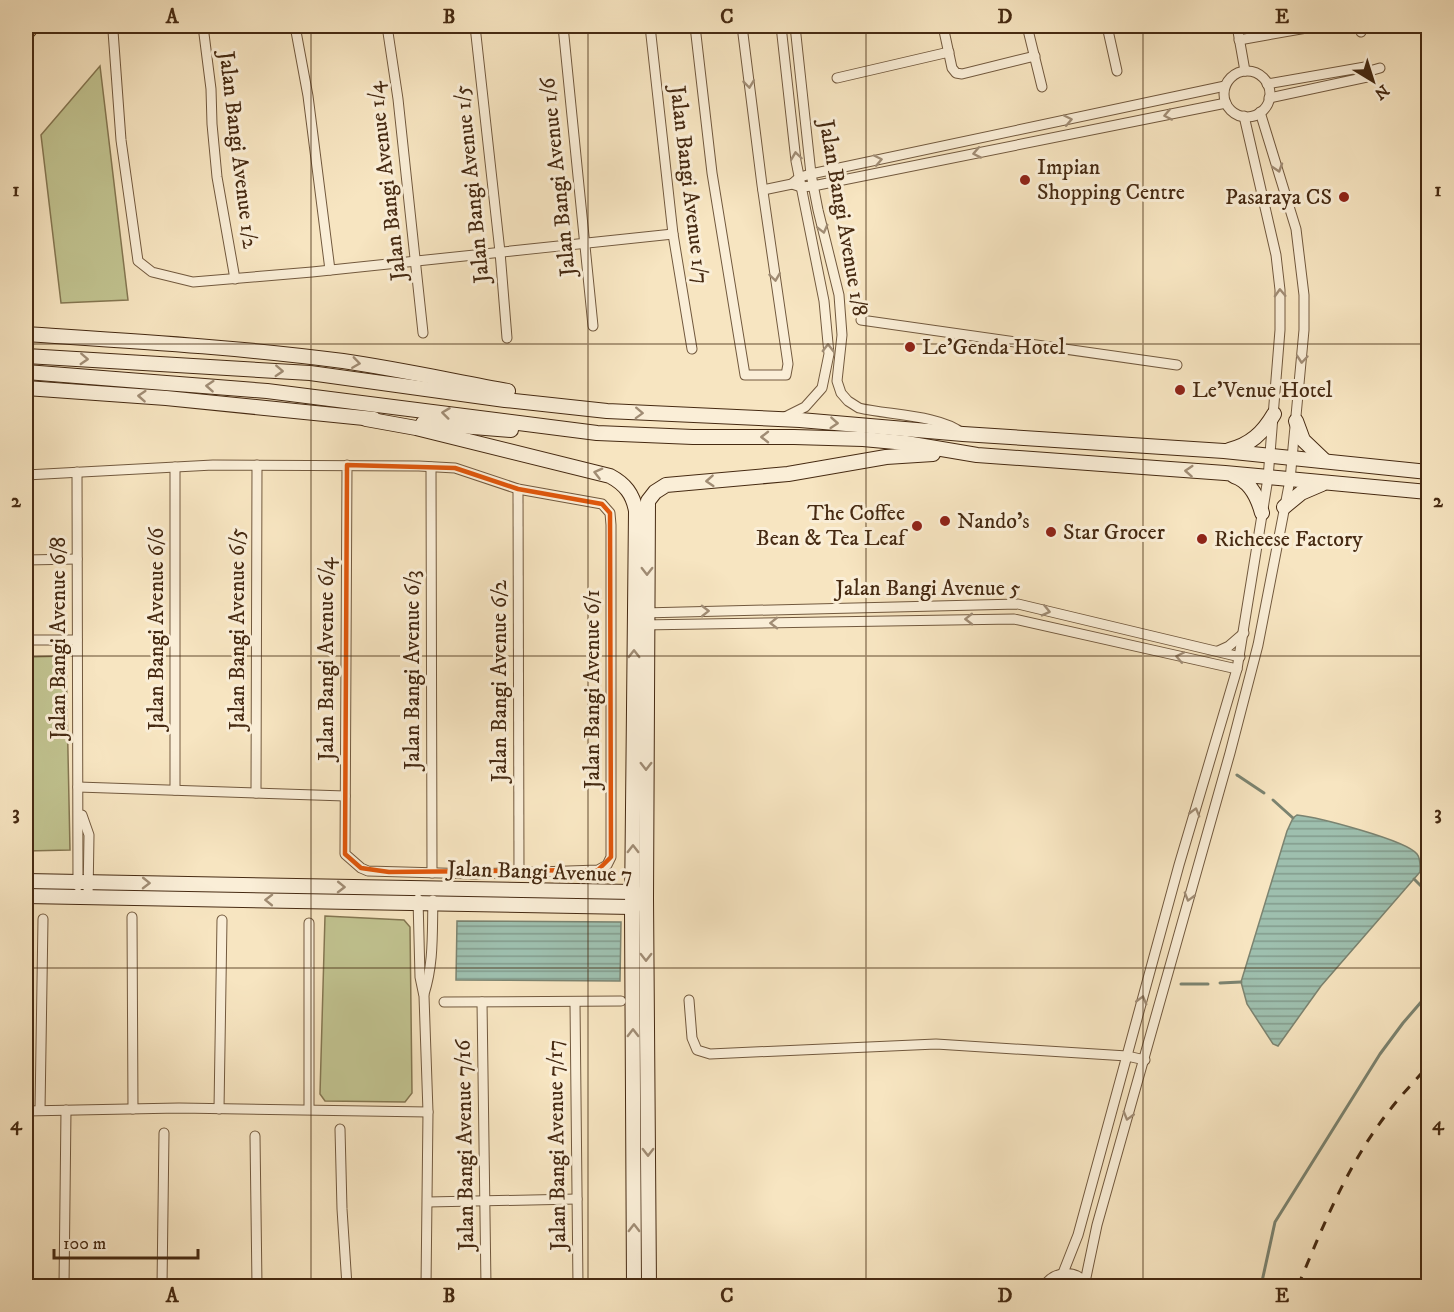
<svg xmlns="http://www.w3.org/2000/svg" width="1454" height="1312" viewBox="0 0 1454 1312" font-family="'IM FELL DW Pica',serif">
  <defs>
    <pattern id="water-rules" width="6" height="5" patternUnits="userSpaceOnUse" patternTransform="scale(1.5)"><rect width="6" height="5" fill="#9ebfae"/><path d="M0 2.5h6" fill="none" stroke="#839b8c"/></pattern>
  </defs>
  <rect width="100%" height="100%" fill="#f7e5c1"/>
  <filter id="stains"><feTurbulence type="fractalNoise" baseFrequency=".00333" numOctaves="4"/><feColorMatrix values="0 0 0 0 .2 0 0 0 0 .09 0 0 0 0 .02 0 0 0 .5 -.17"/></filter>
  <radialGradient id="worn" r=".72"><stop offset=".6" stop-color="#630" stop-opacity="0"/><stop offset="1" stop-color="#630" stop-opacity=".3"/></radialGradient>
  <!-- park -->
  <g fill="#c1c390" stroke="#847651" stroke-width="1.5">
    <path d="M100,66L128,300L61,303L41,135Z"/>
    <path d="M66,656L70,850L26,851V657Z"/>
    <path d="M325,916L404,920L410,927L412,1093L405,1102L325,1101L320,1094Z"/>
  </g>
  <!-- water -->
  <g fill="url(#water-rules)" stroke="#7b8370" stroke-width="1.5">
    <path d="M1297,815C1317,817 1406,840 1417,854C1421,859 1420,865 1420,872L1321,986L1278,1046L1273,1044L1247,1004L1241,982L1287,831L1293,818Z"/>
    <path d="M457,921L621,922L620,981L456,980Z"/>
  </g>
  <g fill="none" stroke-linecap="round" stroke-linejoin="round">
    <!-- stream -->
    <g stroke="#7b8370" stroke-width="3">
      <path d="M1237,775L1264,793"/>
      <path d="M1273,800L1293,818"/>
      <path d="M1414,879L1422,887"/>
      <path d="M1220,983L1241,982"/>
      <path d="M1181,984H1208"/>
      <path d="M1261,1286L1275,1222L1380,1054L1403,1023L1428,994"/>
    </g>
    <!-- street casing -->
    <g stroke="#72593e" stroke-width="11">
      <g id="street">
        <path d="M118,26L113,31L121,140L138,261L152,272L193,282L312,272L673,234"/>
        <path d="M203,26L211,89L212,124L217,177L235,279"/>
        <path d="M295,26L308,96L330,270"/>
        <path d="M387,26L398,99L423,333"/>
        <path d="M475,26L500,252L507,338"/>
        <path d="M563,26L593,326"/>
        <path d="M650,26L673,234L692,349"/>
        <path d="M695,26L712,173L745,375H786L788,364L762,185L742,26"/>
        <path d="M781,26L796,161L824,301L829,354L822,388L805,407L785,417"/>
        <path d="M795,26L811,174L818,210L839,295L842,335L837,381L841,393L848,401L859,408C888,415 940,415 962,433"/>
        <path d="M943,26L952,68L956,73L962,74L1035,56"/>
        <path d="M1027,26L1042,87"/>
        <path d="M1107,26L1117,71"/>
        <path d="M1237,26L1245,71"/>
        <path d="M1359,26L1361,32"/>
        <path d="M1239,40L1318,26"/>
        <circle cx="1247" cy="94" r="23"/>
        <path d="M1366,72L1380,68"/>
        <path d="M837,78L949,52"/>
        <path d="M1267,84L1365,67L1367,77L1269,98"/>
        <path d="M792,184L800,177L811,174L1225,86"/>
        <path d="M763,190L792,184L801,187L813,186L1226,103"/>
        <path d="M861,320L1177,365"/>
        <path d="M175,467V790"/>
        <path d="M431,467L432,873"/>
        <path d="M77,472L78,886"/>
        <path d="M26,475L213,465L419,466L455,468L518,489L602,504L610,513L611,525V857L607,865L598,870L475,874L368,871L361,868L345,854L347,465"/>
        <path d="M518,489L519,873"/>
        <path d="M26,560L77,559"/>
        <path d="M643,613L1018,604L1240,657"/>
        <path d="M642,625L1014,619L1237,669"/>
        <path d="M26,640H77"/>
        <path d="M1218,651L1229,646L1244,633"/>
        <path d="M78,787L345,796"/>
        <path d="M256,793L257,465"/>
        <path d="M82,815L89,835L88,897"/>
        <path d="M418,899L420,977L424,996L428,1112L426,1286"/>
        <path d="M132,917L133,1109"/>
        <path d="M309,923V1109"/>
        <path d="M424,994C434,963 432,932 433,900"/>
        <path d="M689,1000L692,1038L697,1050L710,1054L936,1044L1127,1056L1145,1060"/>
        <path d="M444,1002L621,1001"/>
        <path d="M482,1002L486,1286"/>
        <path d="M575,1003L578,1286"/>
        <path d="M219,1109L222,920"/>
        <path d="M40,1110L43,919"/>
        <path d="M26,1111L179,1108L428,1112"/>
        <path d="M340,1129L342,1209L347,1286"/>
        <path d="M255,1136L257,1286"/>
        <path d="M428,1202L577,1199"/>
        <path d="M1063,1273L1078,1235L1179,865L1237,669L1268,478L1280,330V290L1276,255L1244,116"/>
        <path d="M1085,1282L1097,1225L1230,753L1258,645L1290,480L1304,330V295L1296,229L1260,112"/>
        <path d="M64,1286L66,1110"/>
        <path d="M162,1286L164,1133"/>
        <path d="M998,1286L1014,1285L1019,1286"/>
        <path d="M1044,1286C1055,1270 1077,1269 1088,1286"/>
      </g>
    </g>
    <!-- secondary casing -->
    <g stroke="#462a12" stroke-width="16">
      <g id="secondary">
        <path d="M26,334C131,341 237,347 343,361C398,369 453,381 508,391"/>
        <path d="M26,356L310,373L505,400L607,411L800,420L963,434L1224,451L1428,472"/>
        <path d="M26,372L267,391L597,433L693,437H794L863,439L906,443L977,455L1225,473L1428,492"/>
        <path d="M26,388L166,398L374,419"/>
        <path d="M366,419L416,428L610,476C625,484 633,494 636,511L632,907L634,1286"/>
        <path d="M1296,421L1303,440L1325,461"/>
        <path d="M423,423L511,430"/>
        <path d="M1229,450C1250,445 1263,433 1274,414"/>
        <path d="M1234,476C1250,481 1258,498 1262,513"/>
        <path d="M1284,507L1301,493L1322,484"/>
        <path d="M26,881L633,892L641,896"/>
        <path d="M26,896L632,907L640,902"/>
        <path d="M649,1286L646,898L648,501L655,492L666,485L788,474L886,457L933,454"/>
      </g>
    </g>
    <!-- primary casing -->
    <g stroke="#462a12" stroke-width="17">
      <path id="primary" d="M26,33L32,26"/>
    </g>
    <!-- street -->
    <use href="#street" stroke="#faeed7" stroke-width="9"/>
    <!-- secondary -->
    <use href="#secondary" stroke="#faeed7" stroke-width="14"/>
    <!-- primary -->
    <use href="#primary" stroke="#ecc280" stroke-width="15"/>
    <!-- rail -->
    <path stroke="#462a12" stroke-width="3" stroke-dasharray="10 10" stroke-linecap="butt" d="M1298,1286C1323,1226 1348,1163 1389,1111C1401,1095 1415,1081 1428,1066"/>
  </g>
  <!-- one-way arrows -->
  <defs><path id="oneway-chevron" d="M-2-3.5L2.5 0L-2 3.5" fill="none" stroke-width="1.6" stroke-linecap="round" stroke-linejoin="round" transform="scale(1.5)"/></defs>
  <g stroke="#a08c74">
    <use href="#oneway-chevron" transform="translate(749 84) rotate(83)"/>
    <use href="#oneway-chevron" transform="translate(1168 115) rotate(169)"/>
    <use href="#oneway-chevron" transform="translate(1068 120) rotate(-12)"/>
    <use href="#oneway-chevron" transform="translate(977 153) rotate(169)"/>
    <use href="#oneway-chevron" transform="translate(796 156) rotate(-98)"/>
    <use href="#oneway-chevron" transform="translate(878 160) rotate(-12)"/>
    <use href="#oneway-chevron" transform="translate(1278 168) rotate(72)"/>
    <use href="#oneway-chevron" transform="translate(823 229) rotate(76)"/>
    <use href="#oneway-chevron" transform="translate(775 277) rotate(82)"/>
    <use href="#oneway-chevron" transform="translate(1280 293) rotate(-92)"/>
    <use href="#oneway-chevron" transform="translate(828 348) rotate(-90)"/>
    <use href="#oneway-chevron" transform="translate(84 359) rotate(3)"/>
    <use href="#oneway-chevron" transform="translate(1302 359) rotate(95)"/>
    <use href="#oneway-chevron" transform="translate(356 363) rotate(8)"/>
    <use href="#oneway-chevron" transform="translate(279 371) rotate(3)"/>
    <use href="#oneway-chevron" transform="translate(210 386) rotate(-176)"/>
    <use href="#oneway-chevron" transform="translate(142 396) rotate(-176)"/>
    <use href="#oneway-chevron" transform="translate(446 413) rotate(-173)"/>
    <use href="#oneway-chevron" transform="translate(639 413) rotate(2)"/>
    <use href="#oneway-chevron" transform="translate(834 423) rotate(4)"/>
    <use href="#oneway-chevron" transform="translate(765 437) rotate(-180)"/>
    <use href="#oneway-chevron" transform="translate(1189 471) rotate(-176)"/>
    <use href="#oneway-chevron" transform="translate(598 473) rotate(-166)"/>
    <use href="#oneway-chevron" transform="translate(710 481) rotate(176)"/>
    <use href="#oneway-chevron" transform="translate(647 571) rotate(90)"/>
    <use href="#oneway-chevron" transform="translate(705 611) rotate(-1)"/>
    <use href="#oneway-chevron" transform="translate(1046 611) rotate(13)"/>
    <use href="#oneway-chevron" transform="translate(969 619) rotate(179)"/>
    <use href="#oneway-chevron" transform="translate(774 623) rotate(179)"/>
    <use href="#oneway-chevron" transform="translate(634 654) rotate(-90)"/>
    <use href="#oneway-chevron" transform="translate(1180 657) rotate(-168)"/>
    <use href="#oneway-chevron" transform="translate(646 766) rotate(90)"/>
    <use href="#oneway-chevron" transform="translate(1195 812) rotate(-74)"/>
    <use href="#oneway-chevron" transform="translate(633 849) rotate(-90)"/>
    <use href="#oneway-chevron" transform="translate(146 883) rotate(1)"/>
    <use href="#oneway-chevron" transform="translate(341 887) rotate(1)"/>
    <use href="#oneway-chevron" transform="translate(1189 897) rotate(106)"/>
    <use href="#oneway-chevron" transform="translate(269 900) rotate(-179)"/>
    <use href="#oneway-chevron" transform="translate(646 957) rotate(90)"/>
    <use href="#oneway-chevron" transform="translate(1142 1000) rotate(-75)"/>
    <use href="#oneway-chevron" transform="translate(633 1033) rotate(-90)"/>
    <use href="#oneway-chevron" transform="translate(1128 1116) rotate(106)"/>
    <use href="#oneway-chevron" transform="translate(648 1152) rotate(90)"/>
    <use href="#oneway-chevron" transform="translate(634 1228) rotate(-90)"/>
  </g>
  <!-- marked area -->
  <path fill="none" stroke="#e0570c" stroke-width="4.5" stroke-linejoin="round" d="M347,465L455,468L518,489L602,504L610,513L611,857L598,870L389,872L361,868L345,854Z"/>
  <!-- grid -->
  <path fill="none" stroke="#462a12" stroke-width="1.5" stroke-opacity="0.55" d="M311,26V1286M588,26V1286M866,26V1286M1143,26V1286M26,344H1428M26,656H1428M26,968H1428"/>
  <!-- markers -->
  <g fill="#8f2418" stroke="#faeed7" stroke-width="2">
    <circle cx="1025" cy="180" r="6"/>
    <circle cx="1344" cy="197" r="6"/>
    <circle cx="910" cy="347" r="6"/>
    <circle cx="1180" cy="390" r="6"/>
    <circle cx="945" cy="521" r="6"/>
    <circle cx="917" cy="526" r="6"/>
    <circle cx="1051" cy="532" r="6"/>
    <circle cx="1202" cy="539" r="6"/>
  </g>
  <g text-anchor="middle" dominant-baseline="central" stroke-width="6" stroke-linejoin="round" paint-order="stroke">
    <!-- street labels -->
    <g font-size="22" fill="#462a12" stroke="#faeed7">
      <text transform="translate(238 150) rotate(83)">Jalan Bangi Avenue 1/2</text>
      <text transform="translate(558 177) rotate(-96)">Jalan Bangi Avenue 1/6</text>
      <text transform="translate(387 181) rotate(-97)">Jalan Bangi Avenue 1/4</text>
      <text transform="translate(472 184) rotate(-96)">Jalan Bangi Avenue 1/5</text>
      <text transform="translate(689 185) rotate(83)">Jalan Bangi Avenue 1/7</text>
      <text transform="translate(843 218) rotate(80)">Jalan Bangi Avenue 1/8</text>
      <text x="928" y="588">Jalan Bangi Avenue 5</text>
      <text transform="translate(156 629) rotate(-90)">Jalan Bangi Avenue 6/6</text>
      <text transform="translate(237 629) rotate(-90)">Jalan Bangi Avenue 6/5</text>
      <text transform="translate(58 638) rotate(-90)">Jalan Bangi Avenue 6/8</text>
      <text transform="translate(326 659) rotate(-90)">Jalan Bangi Avenue 6/4</text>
      <text transform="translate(412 670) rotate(-90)">Jalan Bangi Avenue 6/3</text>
      <text transform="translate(499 681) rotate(-90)">Jalan Bangi Avenue 6/2</text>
      <text transform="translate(592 689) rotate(-90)">Jalan Bangi Avenue 6/1</text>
      <text transform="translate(540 872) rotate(2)">Jalan Bangi Avenue 7</text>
      <text transform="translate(465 1145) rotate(-91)">Jalan Bangi Avenue 7/16</text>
      <text transform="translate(557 1145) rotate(-91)">Jalan Bangi Avenue 7/17</text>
    </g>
    <!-- poi labels -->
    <g font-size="22" fill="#462a12" stroke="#faeed7" text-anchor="start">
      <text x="1037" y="167">Impian<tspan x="1037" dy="25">Shopping Centre</tspan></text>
      <text x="1332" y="197" text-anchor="end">Pasaraya CS</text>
      <text x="922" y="347">Le'Genda Hotel</text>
      <text x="1192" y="390">Le'Venue Hotel</text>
      <text x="905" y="513" text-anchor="end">The Coffee<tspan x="905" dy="25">Bean &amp; Tea Leaf</tspan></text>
      <text x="957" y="521">Nando's</text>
      <text x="1063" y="532">Star Grocer</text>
      <text x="1214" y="539">Richeese Factory</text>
    </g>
  </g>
  <!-- margin -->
  <rect width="1454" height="1312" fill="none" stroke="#f7e5c1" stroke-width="66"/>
  <!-- north arrow -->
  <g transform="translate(1373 81) rotate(142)" stroke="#faeed7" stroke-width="4.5" paint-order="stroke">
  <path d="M0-4.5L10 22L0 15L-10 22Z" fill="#462a12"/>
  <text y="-9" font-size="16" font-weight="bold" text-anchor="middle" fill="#462a12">N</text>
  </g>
  <!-- scale -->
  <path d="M54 1249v9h144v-9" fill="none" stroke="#462a12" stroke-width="3"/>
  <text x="63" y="1249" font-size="18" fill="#462a12" stroke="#faeed7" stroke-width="4.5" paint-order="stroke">100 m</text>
  <rect x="33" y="33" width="1388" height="1246" fill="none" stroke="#462a12" stroke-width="2"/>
  <g font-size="20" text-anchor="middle" font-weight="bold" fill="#462a12">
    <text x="172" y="23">A</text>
    <text x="449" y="23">B</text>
    <text x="727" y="23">C</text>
    <text x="1005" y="23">D</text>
    <text x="1282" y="23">E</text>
    <text x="16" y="196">1</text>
    <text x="1438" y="196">1</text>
    <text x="16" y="507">2</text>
    <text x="1438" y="507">2</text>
    <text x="16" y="819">3</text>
    <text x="1438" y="819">3</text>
    <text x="16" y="1130">4</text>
    <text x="1438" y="1130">4</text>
    <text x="172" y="1302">A</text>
    <text x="449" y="1302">B</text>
    <text x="727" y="1302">C</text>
    <text x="1005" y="1302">D</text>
    <text x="1282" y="1302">E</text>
  </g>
  <rect width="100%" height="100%" filter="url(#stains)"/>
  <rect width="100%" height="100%" fill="url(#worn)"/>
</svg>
